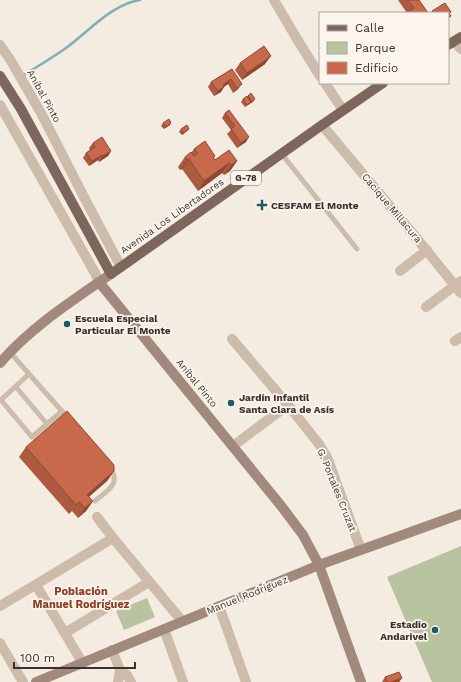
<svg xmlns="http://www.w3.org/2000/svg" width="461" height="682" viewBox="0 0 461 682" font-family="'Work Sans',sans-serif">
  <rect width="100%" height="100%" fill="#f4ebe1"/>
  <!-- green -->
  <g fill="#b8c4a0">
    <path d="M461,546V682H432L387,577Z"/>
    <path d="M147,598L155,617L124,630L116,611Z"/>
  </g>
  <g fill="none" stroke-linecap="round" stroke-linejoin="round">
    <!-- stream -->
    <path stroke="#7fb0b2" stroke-width="2.5" d="M24,75C38,66 52,58 66,48C88,32 112,4 140,0"/>
    <!-- lane -->
    <g stroke="#cdbbac" stroke-width="5">
      <path d="M281,153L357,249"/>
      <path d="M10,352L29,374"/>
      <path d="M16,387L47,424"/>
      <path d="M62,411L32,437L1,400L29,374L68,418"/>
      <path d="M95,501C107,491 123,483 109,467"/>
    </g>
    <!-- street -->
    <g stroke="#cdbbac" stroke-width="10">
      <path d="M274,0L297,39L320,76"/>
      <path d="M454,41L461,49"/>
      <path d="M0,45L11,61L41,113L86,201L121,267"/>
      <path d="M325,83L343,110"/>
      <path d="M0,105L95,273L99,282"/>
      <path d="M322,125L414,235L461,293"/>
      <path d="M400,271L427,250"/>
      <path d="M426,307L461,281"/>
      <path d="M232,339L288,405L319,444L327,457L361,550"/>
      <path d="M455,341L461,337"/>
      <path d="M233,446L288,405"/>
      <path d="M97,517L113,538L182,621"/>
      <path d="M36,585L82,662"/>
      <path d="M0,606L113,538"/>
      <path d="M219,606L246,682"/>
      <path d="M164,629L183,682"/>
      <path d="M65,633L149,582"/>
      <path d="M0,643L23,682"/>
      <path d="M112,650L120,670L127,675L131,682"/>
      <path d="M118,682L120,670"/>
    </g>
    <!-- secondary -->
    <g stroke="#a18a7d" stroke-width="10">
      <path d="M99,282L282,507L303,535L319,565L361,682"/>
      <path d="M0,363C31,327 72,301 111,274"/>
      <path d="M36,682L319,565L461,514"/>
    </g>
    <!-- primary -->
    <g stroke="#7d675c" stroke-width="10">
      <path d="M448,45L461,37"/>
      <path d="M0,76L21,109L111,274L322,125L383,83"/>
    </g>
  </g>
  <!-- wall -->
  <g fill="#ac5a40">
    <path d="M398,0H419L428,13H407Z"/>
    <path d="M240,63L265,64L242,80L235,70Z"/>
    <path d="M232,69L238,89L233,93L228,84L224,87L221,92L214,96L208,87L211,82Z"/>
    <path d="M248,96L255,99L253,102L245,107L241,102L243,99Z"/>
    <path d="M229,110L246,142L237,148L227,134L231,130L222,118L225,113Z"/>
    <path d="M163,123L170,125L164,129L161,126Z"/>
    <path d="M181,129L187,131L182,135L179,132Z"/>
    <path d="M93,143L111,151L108,156L99,162L98,160L89,166L83,158L86,153L90,150L89,148Z"/>
    <path d="M194,149L214,158L215,160L237,161L230,171L224,175L222,173L198,191L182,169L180,170L178,167L185,157L191,153Z"/>
    <path d="M26,447L114,471L107,481L89,497L93,501L86,511L78,518L72,511L69,514L19,457Z"/>
    <path d="M385,677L402,678L399,682H382Z"/>
  </g>
  <!-- shaded-wall -->
  <g fill="#8c4a34">
    <path d="M271,56L265,64L242,80L247,73Z"/>
    <path d="M231,79L228,84L219,90L223,85Z"/>
    <path d="M242,84L238,89L233,93L237,88Z"/>
    <path d="M224,87L221,92L214,96L218,91Z"/>
    <path d="M171,123L170,125L164,129L166,127Z"/>
    <path d="M189,129L187,131L182,135L183,133Z"/>
    <path d="M249,137L246,142L237,148L241,143Z"/>
    <path d="M111,151L108,156L99,162L103,156Z"/>
    <path d="M102,155L98,160L89,166L92,161Z"/>
    <path d="M189,159L182,169L180,170L187,160Z"/>
    <path d="M237,161L230,171L224,175L231,165Z"/>
    <path d="M229,163L222,173L198,191L204,181Z"/>
    <path d="M114,471L107,481L80,504L87,495Z"/>
    <path d="M93,501L86,511L78,518L85,508Z"/>
    <path d="M402,678L399,682H391Z"/>
  </g>
  <!-- building -->
  <g fill="#c8694b" stroke="#8c4a34">
    <path d="M408,0H419L428,13H407L414,8Z"/>
    <path d="M445,3L451,12L449,13L451,16L448,18V13H433L432,11Z"/>
    <path d="M264,46L271,56L247,73L240,63Z"/>
    <path d="M232,69L242,84L237,88L231,79L223,85L224,87L218,91L211,82Z"/>
    <path d="M251,93L255,99L252,102L248,96Z"/>
    <path d="M247,96L251,102L247,105L243,99Z"/>
    <path d="M229,110L249,137L241,143L231,129L235,126L225,113Z"/>
    <path d="M169,119L171,123L166,127L163,123Z"/>
    <path d="M187,125L189,129L183,133L181,129Z"/>
    <path d="M102,137L111,151L103,156L102,155L92,161L86,153L95,147L93,143Z"/>
    <path d="M205,141L215,156L213,157L215,160L229,150L237,161L231,165L229,163L204,181L189,159L187,160L185,157L191,152L194,156L198,153L194,149Z"/>
    <path d="M67,411L114,465V471L87,495L93,501L85,508L79,502L76,505L26,447Z"/>
    <path d="M399,672L402,678L391,682H387L385,677Z"/>
  </g>
  <!-- markers -->
  <g fill="#1f5a5e" stroke="#fbf5ee" stroke-width="1.5">
    <path d="M260 199h4v4h4v4h-4v4h-4v-4h-4v-4h4z"/>
    <circle cx="67" cy="324" r="4"/>
    <circle cx="231" cy="403" r="4"/>
    <circle cx="435" cy="630" r="4"/>
  </g>
  <g text-anchor="middle" dominant-baseline="central" stroke-width="3.5" stroke-linejoin="round" paint-order="stroke">
    <!-- shield labels -->
    <rect fill="#fbf5ee" stroke="#756b66" stroke-width="1" x="231" y="171" width="30" height="14" rx="3"/>
    <g font-size="9" font-weight="bold" fill="#3b302b">
      <text x="246" y="178">G-78</text>
    </g>
    <!-- street labels -->
    <g font-size="10" fill="#3b302b" stroke="#fbf5ee">
      <text transform="translate(44 96) rotate(61)">Aníbal Pinto</text>
      <text transform="translate(392 208) rotate(50)">Cacique Millacura</text>
      <text transform="translate(172 216) rotate(-35)">Avenida Los Libertadores</text>
      <text transform="translate(197 383) rotate(51)">Aníbal Pinto</text>
      <text transform="translate(337 490) rotate(68)">G. Portales Cruzat</text>
      <text transform="translate(247 595) rotate(-22)">Manuel Rodríguez</text>
    </g>
    <!-- poi labels -->
    <g font-size="10" font-weight="bold" fill="#3b302b" stroke="#fbf5ee" text-anchor="start">
      <text x="271" y="205">CESFAM El Monte</text>
      <text x="75" y="318">Escuela Especial<tspan x="75" dy="12">Particular El Monte</tspan></text>
      <text x="239" y="397">Jardín Infantil<tspan x="239" dy="12">Santa Clara de Asís</tspan></text>
      <text x="427" y="624" text-anchor="end">Estadio<tspan x="427" dy="12">Andarivel</tspan></text>
    </g>
    <!-- neighbourhood labels -->
    <g font-size="11" font-weight="bold" fill="#8c3b22" stroke="#fbf5ee">
      <text x="81" y="591">Población<tspan x="81" dy="13">Manuel Rodríguez</tspan></text>
    </g>
  </g>
  <!-- legend -->
  <rect x="319" y="12" width="130" height="72" fill="#fbf5ee" stroke="#aea6a0"/>
  <rect x="327" y="25" width="20" height="6" fill="#7d675c" stroke="#aea6a0"/>
  <text x="355" y="32" font-size="12" fill="#3b302b">Calle</text>
  <rect x="327" y="42" width="20" height="12" fill="#b8c4a0" stroke="#aea6a0"/>
  <text x="355" y="52" font-size="12" fill="#3b302b">Parque</text>
  <rect x="327" y="62" width="20" height="12" fill="#c8694b" stroke="#aea6a0"/>
  <text x="355" y="72" font-size="12" fill="#3b302b">Edificio</text>
  <!-- scale -->
  <path d="M14 662v6h121v-6" fill="none" stroke="#3b302b" stroke-width="2"/>
  <text x="20" y="662" font-size="12" fill="#3b302b" stroke="#fbf5ee" stroke-width="3" paint-order="stroke">100 m</text>
</svg>
